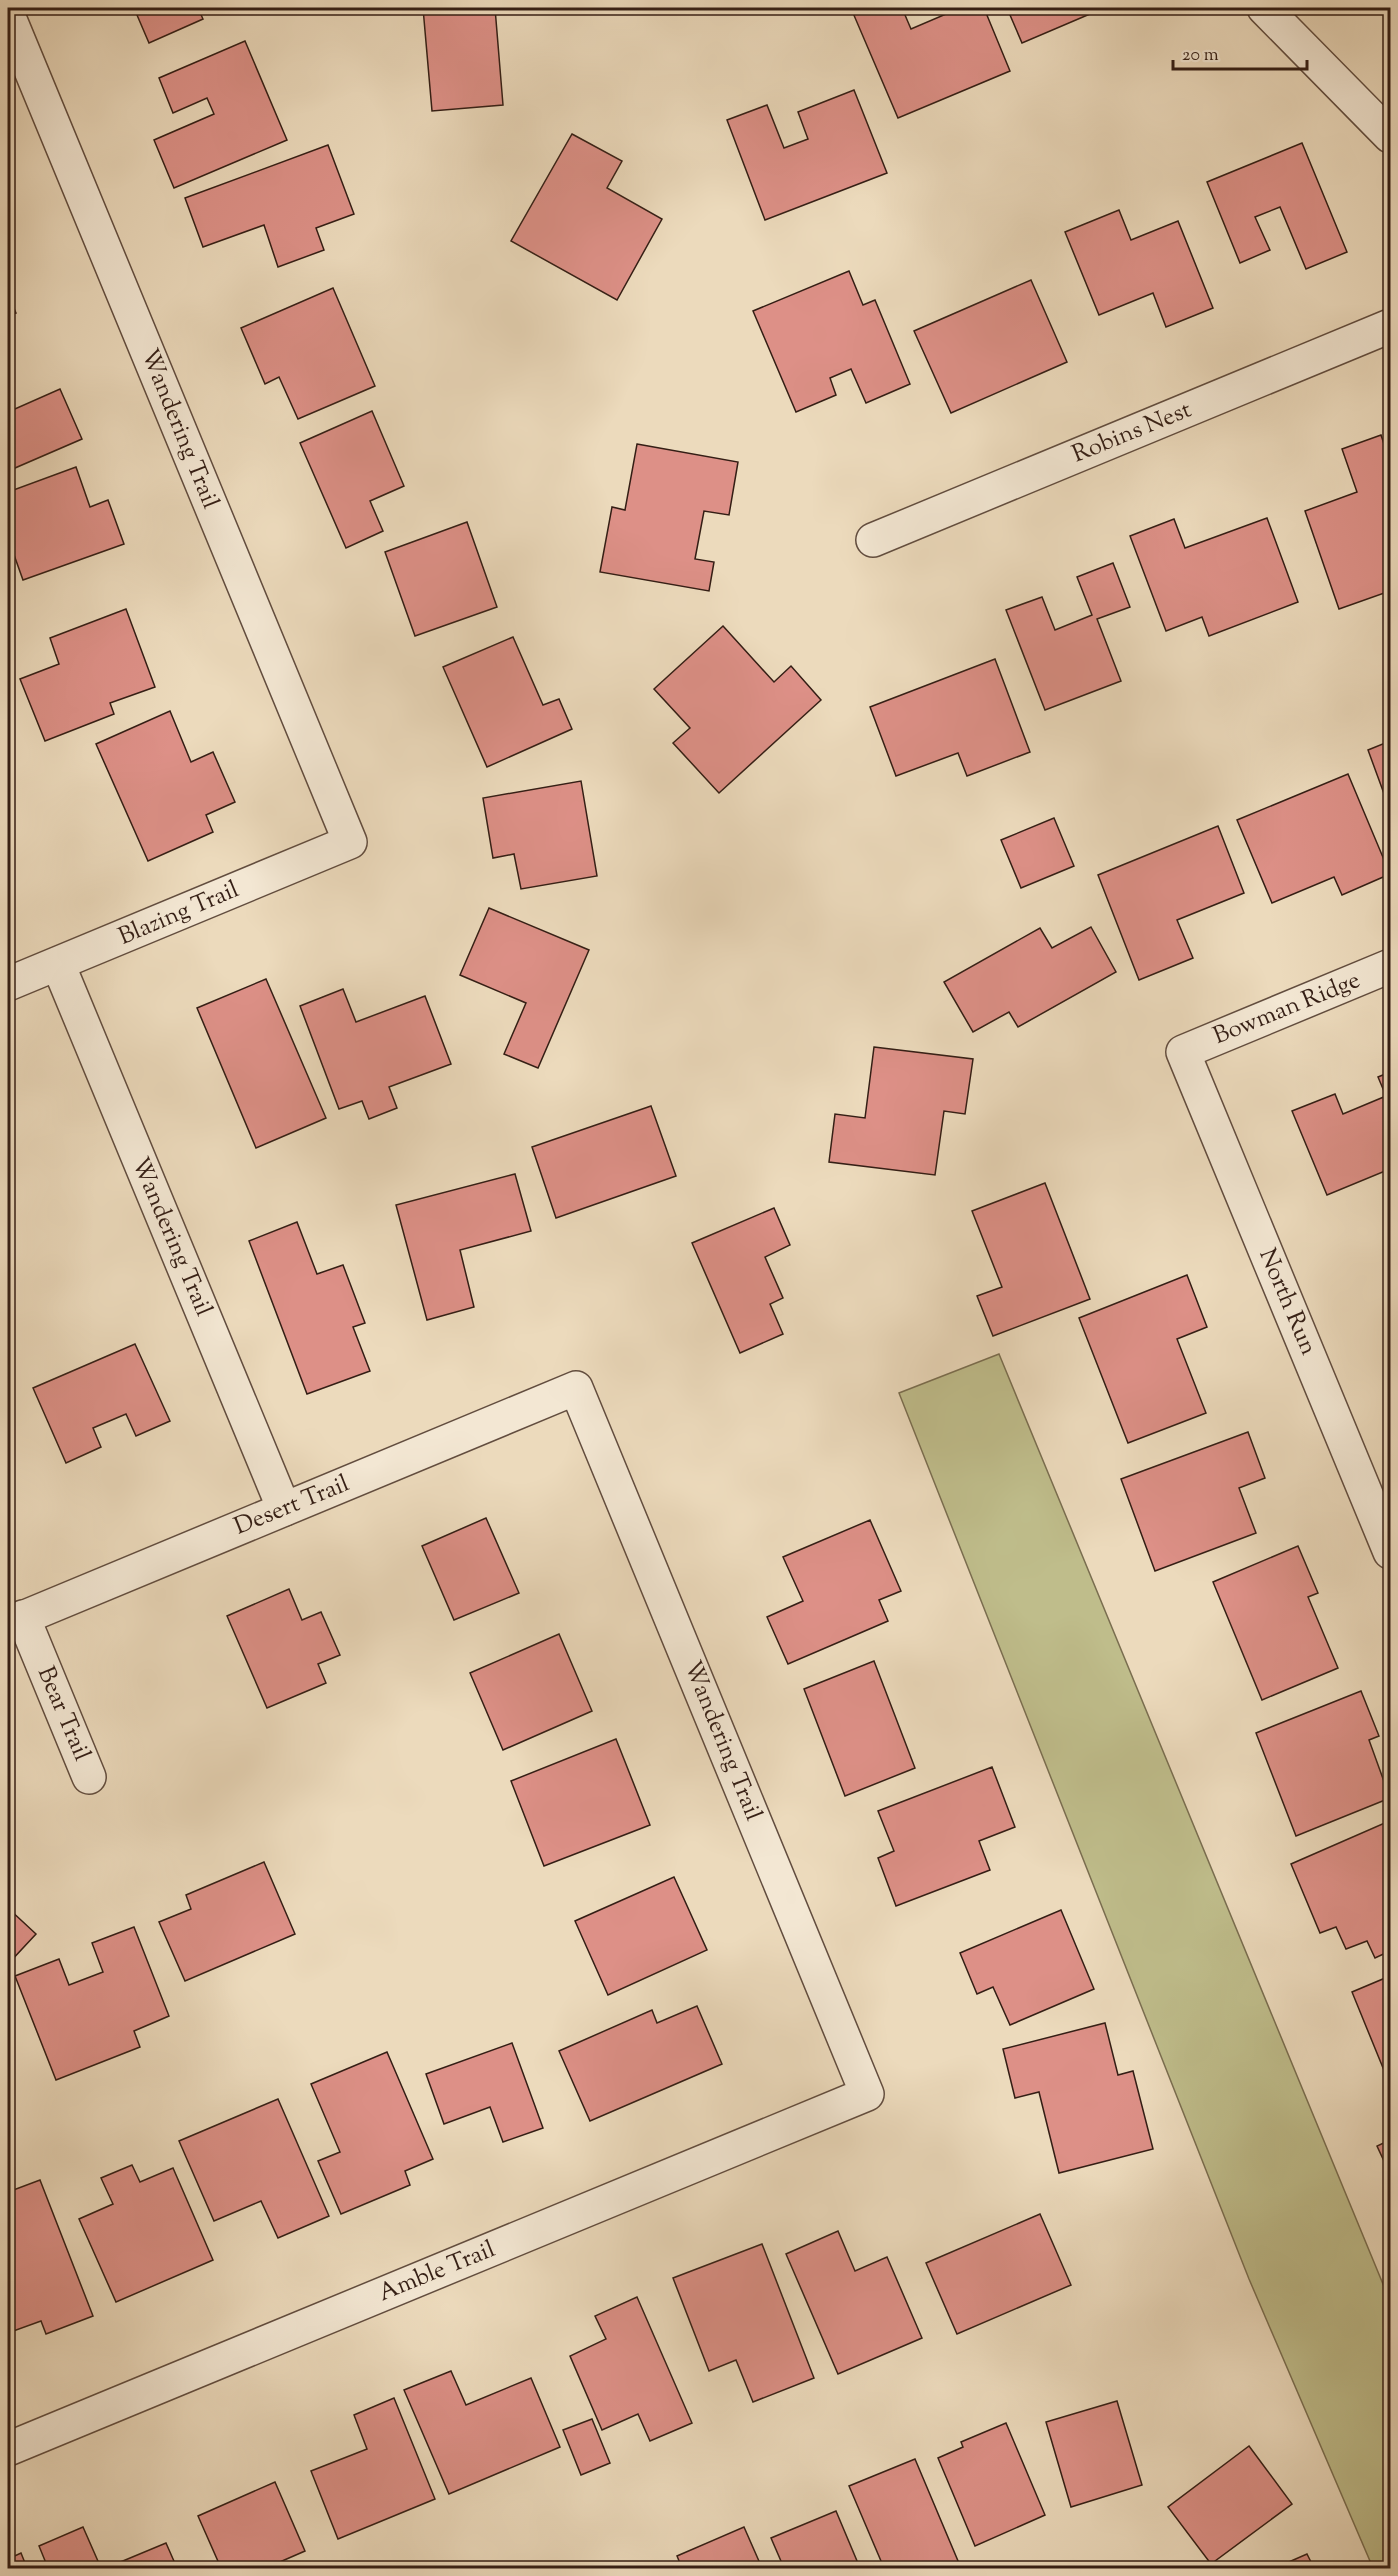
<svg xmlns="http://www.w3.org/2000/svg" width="1398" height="2576" viewBox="0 0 1398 2576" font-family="'Sorts Mill Goudy',serif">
  <rect width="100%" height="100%" fill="#ecdabc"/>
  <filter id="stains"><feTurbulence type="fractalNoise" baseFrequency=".00333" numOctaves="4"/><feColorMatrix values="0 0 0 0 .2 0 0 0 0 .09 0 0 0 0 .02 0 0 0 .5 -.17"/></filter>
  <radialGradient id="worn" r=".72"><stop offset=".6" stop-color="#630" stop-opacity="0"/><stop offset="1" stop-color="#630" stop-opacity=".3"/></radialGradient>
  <!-- green -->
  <path fill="#bfbd8b" stroke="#7a6e50" stroke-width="1.5" d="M999,1354L1390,2301V2568H1373L1249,2279L899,1393Z"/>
  <!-- building -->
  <g fill="#dd9087" stroke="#341e15" stroke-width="1.5">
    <path d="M134,8H198L203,19L149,43Z"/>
    <path d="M423,8H495L503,105L432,111Z"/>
    <path d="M865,8H902L911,29L960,8H984L1010,71L898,118L853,13Z"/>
    <path d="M1007,8H1104L1022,43Z"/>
    <path d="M245,41L287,140L174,188L154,140L214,114L207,98L173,113L159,78Z"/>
    <path d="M854,90L887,173L765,220L727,120L767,105L784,148L808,139L798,112Z"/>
    <path d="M572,134L622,161L607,188L662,219L617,300L511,241Z"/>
    <path d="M1302,143L1347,252L1306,269L1280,207L1255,217L1270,250L1240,263L1207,182Z"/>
    <path d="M328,145L354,214L316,228L324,250L278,267L264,225L203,247L185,198Z"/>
    <path d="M1119,210L1131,240L1178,221L1213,308L1166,327L1153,293L1099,315L1065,232Z"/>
    <path d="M849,271L863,305L875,300L910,384L866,403L851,369L830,378L836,395L796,412L753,311Z"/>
    <path d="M1031,280L1067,362L951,413L914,331Z"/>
    <path d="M333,288L375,386L298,419L279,377L265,384L241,328Z"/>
    <path d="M8,294L16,313L8,316Z"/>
    <path d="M60,389L82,439L8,471V412Z"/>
    <path d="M372,411L404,486L370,501L383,531L346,548L300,443Z"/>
    <path d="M1381,435L1390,462V591L1339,609L1305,511L1357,492L1342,449Z"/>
    <path d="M637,444L738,462L729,515L704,511L695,559L714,562L709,591L600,572L612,507L625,510Z"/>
    <path d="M76,467L90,507L108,500L124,544L23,580L8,538V492Z"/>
    <path d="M1267,518L1298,602L1209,636L1202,617L1166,631L1130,536L1174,519L1185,548Z"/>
    <path d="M467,522L497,607L415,636L385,552Z"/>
    <path d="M1113,563L1130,607L1097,619L1121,681L1045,710L1006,610L1042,597L1055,630L1092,615L1077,577Z"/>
    <path d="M126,609L155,687L110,703L114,714L45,741L20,679L59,664L50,638Z"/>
    <path d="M723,626L774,682L791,666L821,700L719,793L673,743L690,728L654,689Z"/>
    <path d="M513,637L543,705L559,699L572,729L487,767L443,667Z"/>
    <path d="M995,659L1030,752L967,776L958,753L896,776L870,707Z"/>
    <path d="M170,711L191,762L213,752L235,802L206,815L213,832L148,861L96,744Z"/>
    <path d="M1390,741V810L1368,750Z"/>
    <path d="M1348,774L1390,874L1342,895L1334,877L1272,903L1237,820Z"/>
    <path d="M581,781L597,876L521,889L514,854L493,858L483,798Z"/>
    <path d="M1054,818L1074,866L1021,888L1001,840Z"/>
    <path d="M1218,826L1244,893L1177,920L1193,958L1139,980L1098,875Z"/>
    <path d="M489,908L589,950L538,1068L504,1054L526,1003L460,975Z"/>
    <path d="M1091,927L1116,972L1018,1027L1009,1012L973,1032L944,982L1040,928L1052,948Z"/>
    <path d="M266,979L326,1118L256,1148L197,1008Z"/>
    <path d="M343,989L356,1022L425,996L451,1064L389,1087L397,1108L369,1119L362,1101L339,1109L300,1006Z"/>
    <path d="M874,1047L973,1059L965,1114L944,1111L935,1175L829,1162L835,1114L865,1118Z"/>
    <path d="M1390,1072V1169L1327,1195L1292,1111L1335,1094L1343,1114L1386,1096L1378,1077Z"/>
    <path d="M651,1106L676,1176L556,1218L532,1147Z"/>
    <path d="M515,1174L531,1231L460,1250L474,1307L427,1320L396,1205Z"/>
    <path d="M1045,1183L1090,1299L993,1336L977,1296L1002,1287L972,1211Z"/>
    <path d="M774,1208L790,1245L765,1257L783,1298L770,1304L783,1334L740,1353L692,1243Z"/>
    <path d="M297,1222L317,1274L343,1265L365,1323L353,1327L370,1371L307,1394L249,1241Z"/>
    <path d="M1187,1275L1207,1327L1177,1339L1206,1413L1128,1443L1079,1318Z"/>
    <path d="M135,1344L170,1421L136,1436L126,1414L93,1428L101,1447L66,1463L33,1388Z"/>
    <path d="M1248,1432L1265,1478L1239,1488L1256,1533L1155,1571L1121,1479Z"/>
    <path d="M486,1518L519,1593L454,1620L422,1546Z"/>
    <path d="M870,1520L901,1591L879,1600L888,1621L788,1664L767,1617L803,1601L783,1557Z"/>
    <path d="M1298,1546L1318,1593L1308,1597L1338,1668L1262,1700L1213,1582Z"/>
    <path d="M289,1589L302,1620L321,1612L340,1655L318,1664L326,1683L267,1708L227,1616Z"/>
    <path d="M559,1634L592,1711L503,1750L470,1673Z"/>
    <path d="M874,1661L915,1768L845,1796L804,1689Z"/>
    <path d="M1361,1691L1379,1736L1369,1740L1390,1798L1296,1836L1256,1733Z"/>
    <path d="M616,1739L650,1825L544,1866L511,1781Z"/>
    <path d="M992,1767L1015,1827L979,1841L990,1870L896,1906L878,1858L894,1851L878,1811Z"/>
    <path d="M1387,1822L1390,1830V1951L1375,1958L1367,1941L1346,1949L1336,1927L1320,1933L1291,1864Z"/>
    <path d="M264,1862L295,1934L185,1981L159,1922L191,1909L186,1895Z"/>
    <path d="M674,1877L707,1950L608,1995L575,1921Z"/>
    <path d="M8,1908L36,1934L8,1964Z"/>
    <path d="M1061,1910L1094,1989L1010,2025L993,1987L977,1994L960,1953Z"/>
    <path d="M134,1927L169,2016L134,2031L140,2047L56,2080L15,1976L59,1959L69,1985L103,1972L92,1943Z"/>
    <path d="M1390,1976V2085L1352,1992Z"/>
    <path d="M697,2006L722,2064L590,2121L559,2051L652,2010L657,2023Z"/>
    <path d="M1105,2023L1118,2075L1133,2071L1153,2149L1059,2173L1039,2092L1015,2098L1003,2049Z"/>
    <path d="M512,2043L543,2128L503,2142L490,2107L444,2124L426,2074Z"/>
    <path d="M387,2052L433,2159L405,2171L410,2185L341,2214L318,2161L340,2152L311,2084Z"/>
    <path d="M278,2099L329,2216L278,2238L261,2201L214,2221L179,2141Z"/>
    <path d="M1390,2140V2174L1377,2146Z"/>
    <path d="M132,2165L140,2182L173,2168L213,2260L116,2302L79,2219L113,2204L101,2178Z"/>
    <path d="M40,2180L93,2316L46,2334L41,2321L8,2333V2192Z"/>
    <path d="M1040,2214L1071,2285L957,2334L926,2263Z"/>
    <path d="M838,2231L855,2271L887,2257L922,2338L838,2374L786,2254Z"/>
    <path d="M762,2244L814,2378L753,2402L736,2360L709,2371L673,2278Z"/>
    <path d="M637,2297L692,2423L650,2441L638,2414L602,2430L570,2356L606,2339L595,2316Z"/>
    <path d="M451,2371L466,2405L531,2378L560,2447L449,2494L404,2390Z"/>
    <path d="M394,2398L435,2499L338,2539L311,2471L367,2449L354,2415Z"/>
    <path d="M1117,2401L1142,2485L1071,2507L1046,2422Z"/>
    <path d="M592,2419L610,2463L581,2475L563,2430Z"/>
    <path d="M1006,2423L1045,2515L975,2546L938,2458L963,2447L961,2442Z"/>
    <path d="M1249,2446L1292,2504L1211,2564L1168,2507Z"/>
    <path d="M915,2459L961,2568H884L849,2486Z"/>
    <path d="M275,2482L305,2551L266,2568H221L198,2516Z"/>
    <path d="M836,2511L860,2568H784L771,2538Z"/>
    <path d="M83,2527L101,2568H48L39,2546Z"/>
    <path d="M744,2527L762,2568H682L677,2556Z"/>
    <path d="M166,2543L177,2568H106Z"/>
    <path d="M21,2553L27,2568H8V2559Z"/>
    <path d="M1307,2554L1314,2568H1275Z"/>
  </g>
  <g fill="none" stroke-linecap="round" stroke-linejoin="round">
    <!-- minor casing -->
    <g stroke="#624d3f" stroke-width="36">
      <g id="minor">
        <path d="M1264,8L1390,136"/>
        <path d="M8,15L350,842L8,984"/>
        <path d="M873,540L1390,326"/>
        <path d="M58,964L284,1509"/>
        <path d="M1390,966L1183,1052L1390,1552"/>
        <path d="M23,1617L89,1777"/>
        <path d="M8,1624L576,1388L867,2094L8,2449"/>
      </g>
    </g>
    <!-- minor -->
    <use href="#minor" stroke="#f3e7d3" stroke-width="33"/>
  </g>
  <g text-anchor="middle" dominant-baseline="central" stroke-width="4.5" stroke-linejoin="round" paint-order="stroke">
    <!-- street labels -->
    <g font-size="24" fill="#341e15" stroke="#f3e7d3">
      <text transform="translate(179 429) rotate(68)">Wandering Trail</text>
      <text transform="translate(1132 433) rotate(-22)">Robins Nest</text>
      <text transform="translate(179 914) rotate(-23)">Blazing Trail</text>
      <text transform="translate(1287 1009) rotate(-22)">Bowman Ridge</text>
      <text transform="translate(171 1237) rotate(67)">Wandering Trail</text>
      <text transform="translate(1287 1302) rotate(67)">North Run</text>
      <text transform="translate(292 1506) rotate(-22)">Desert Trail</text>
      <text transform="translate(63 1714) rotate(67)">Bear Trail</text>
      <text transform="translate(722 1741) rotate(68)">Wandering Trail</text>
      <text transform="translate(437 2272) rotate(-22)">Amble Trail</text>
    </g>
  </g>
  <!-- margin -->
  <rect width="1398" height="2576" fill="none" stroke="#ecdabc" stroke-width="30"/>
  <rect x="9" y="9" width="1380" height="2558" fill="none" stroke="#341e15" stroke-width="3"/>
  <rect x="15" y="15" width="1368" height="2546" fill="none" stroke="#341e15" stroke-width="1.5"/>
  <!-- scale -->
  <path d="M1173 60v9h134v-9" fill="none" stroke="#341e15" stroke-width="3"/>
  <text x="1182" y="60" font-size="18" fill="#341e15" stroke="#f3e7d3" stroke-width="4.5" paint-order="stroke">20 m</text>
  <rect width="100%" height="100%" filter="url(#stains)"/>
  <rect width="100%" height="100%" fill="url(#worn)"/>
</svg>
